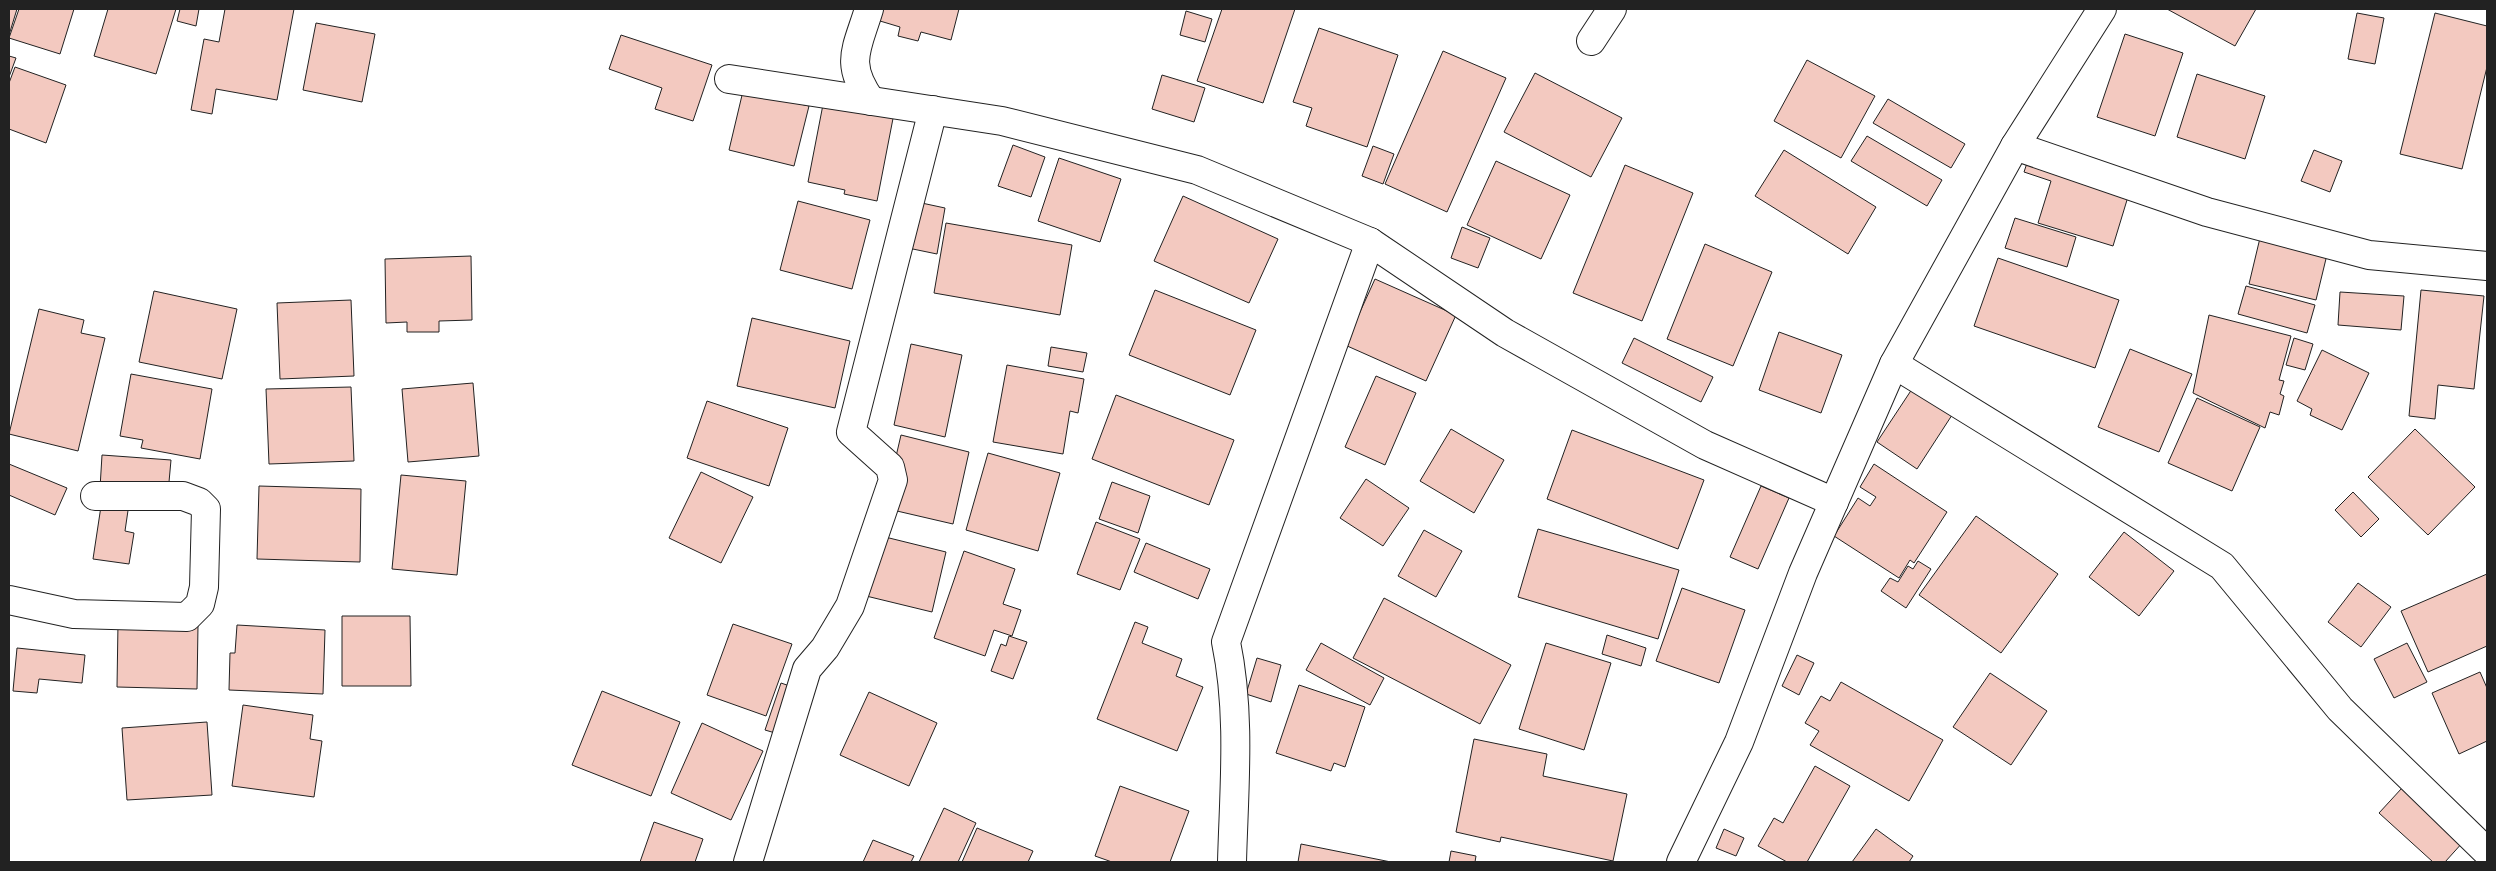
<svg xmlns="http://www.w3.org/2000/svg" width="2496" height="871" viewBox="0 0 2496 871" font-family="Cabin,sans-serif">
  <rect width="100%" height="100%" fill="#fff"/>
  <!-- building -->
  <g fill="#f3c9c0" stroke="#222">
    <path d="M9,9H17L9,35Z"/>
    <path d="M19,9H74L60,54L9,38Z"/>
    <path d="M108,9H176L156,74L94,56Z"/>
    <path d="M180,9H199L196,26L177,21Z"/>
    <path d="M225,9H294L277,100L216,89L212,114L191,110L204,39L219,42Z"/>
    <path d="M883,9H959L951,40L921,32L918,41L898,36L900,27L880,21Z"/>
    <path d="M1222,9H1295L1263,103L1197,81Z"/>
    <path d="M2167,9H2256L2235,46Z"/>
    <path d="M1186,11L1212,19L1205,42L1180,35Z"/>
    <path d="M2357,13L2384,18L2375,64L2348,59Z"/>
    <path d="M2435,13L2487,26V67L2462,169L2400,154Z"/>
    <path d="M316,23L375,34L362,102L303,90Z"/>
    <path d="M1319,28L1398,55L1367,147L1306,126L1312,108L1293,102Z"/>
    <path d="M2125,34L2183,53L2155,136L2097,117Z"/>
    <path d="M621,35L712,65L693,121L655,109L662,88L609,69Z"/>
    <path d="M1443,51L1506,78L1447,212L1385,184Z"/>
    <path d="M9,56L16,58L9,77Z"/>
    <path d="M1807,60L1875,96L1841,158L1774,121Z"/>
    <path d="M15,67L66,85L46,143L9,129V83Z"/>
    <path d="M1535,73L1622,118L1591,177L1504,132Z"/>
    <path d="M2197,74L2265,96L2245,159L2177,137Z"/>
    <path d="M1162,75L1205,88L1194,122L1152,109Z"/>
    <path d="M826,89L896,103L877,201L844,194L845,190L808,182Z"/>
    <path d="M743,91L809,106L794,166L729,150Z"/>
    <path d="M1888,99L1965,144L1951,168L1873,123Z"/>
    <path d="M1867,136L1942,180L1927,206L1851,161Z"/>
    <path d="M1013,145L1045,157L1031,197L998,186Z"/>
    <path d="M2033,145L2134,177L2113,246L2038,223L2051,181L2024,172Z"/>
    <path d="M1373,146L1394,154L1383,184L1362,176Z"/>
    <path d="M1784,150L1876,207L1848,254L1755,196Z"/>
    <path d="M2314,150L2342,161L2330,192L2301,181Z"/>
    <path d="M1059,158L1121,179L1100,242L1038,221Z"/>
    <path d="M1496,161L1570,195L1541,259L1467,225Z"/>
    <path d="M1625,165L1693,193L1642,321L1573,293Z"/>
    <path d="M1183,196L1278,239L1249,303L1154,261Z"/>
    <path d="M798,201L870,220L852,289L780,270Z"/>
    <path d="M917,202L945,208L937,254L908,248Z"/>
    <path d="M2265,217L2332,234L2316,300L2249,284Z"/>
    <path d="M2015,218L2076,237L2067,267L2005,248Z"/>
    <path d="M946,223L1072,245L1060,315L934,293Z"/>
    <path d="M1462,227L1490,238L1478,268L1451,258Z"/>
    <path d="M1705,244L1772,272L1733,366L1667,339Z"/>
    <path d="M471,256L472,320L439,321V332H407V322L386,323L385,259Z"/>
    <path d="M1998,258L2119,300L2095,368L1974,326Z"/>
    <path d="M1375,279L1456,315L1426,381L1345,345Z"/>
    <path d="M2246,286L2315,305L2307,333L2238,314Z"/>
    <path d="M1155,290L1256,330L1230,395L1129,355Z"/>
    <path d="M2421,290L2484,296L2474,389L2438,385L2435,419L2409,416Z"/>
    <path d="M154,291L237,309L222,379L139,362Z"/>
    <path d="M2340,292L2404,296L2401,330L2338,325Z"/>
    <path d="M351,300L354,376L280,379L277,303Z"/>
    <path d="M39,309L84,320L81,333L105,338L78,451L9,434Z"/>
    <path d="M2209,315L2291,336L2279,380L2284,381L2280,394L2284,396L2279,415L2270,412L2265,428L2193,393Z"/>
    <path d="M752,318L850,341L835,408L737,386Z"/>
    <path d="M1779,332L1842,355L1821,413L1759,390Z"/>
    <path d="M1634,338L1713,377L1701,402L1622,363Z"/>
    <path d="M2294,338L2313,344L2305,370L2286,365Z"/>
    <path d="M911,344L962,355L945,437L894,425Z"/>
    <path d="M1051,347L1087,353L1083,372L1048,366Z"/>
    <path d="M2130,349L2192,374L2159,452L2098,427Z"/>
    <path d="M2322,350L2369,373L2342,430L2310,415L2312,409L2297,401Z"/>
    <path d="M1007,365L1084,379L1078,413L1070,411L1063,454L993,442Z"/>
    <path d="M131,374L212,389L200,459L141,448L143,440L120,436Z"/>
    <path d="M1376,376L1416,393L1385,465L1345,447Z"/>
    <path d="M473,383L479,456L408,462L402,389Z"/>
    <path d="M1914,386L1954,412L1917,469L1877,442Z"/>
    <path d="M351,387L354,461L269,464L266,389Z"/>
    <path d="M1116,395L1234,440L1209,505L1092,459Z"/>
    <path d="M2197,398L2260,427L2232,491L2168,463Z"/>
    <path d="M707,401L788,428L769,486L687,458Z"/>
    <path d="M1451,429L1504,460L1474,513L1420,481Z"/>
    <path d="M2415,429L2475,487L2428,535L2368,477Z"/>
    <path d="M1572,430L1704,480L1678,549L1547,499Z"/>
    <path d="M901,435L969,452L953,524L884,508Z"/>
    <path d="M988,453L1060,473L1038,551L966,530Z"/>
    <path d="M102,455L171,460L168,493L100,488Z"/>
    <path d="M9,464L67,488L55,515L9,495Z"/>
    <path d="M1874,464L1947,512L1914,563L1910,560L1899,578L1834,536L1858,498L1870,506L1876,497L1860,487Z"/>
    <path d="M701,472L753,497L721,563L669,538Z"/>
    <path d="M401,475L466,481L457,575L392,569Z"/>
    <path d="M1366,479L1409,508L1383,546L1340,518Z"/>
    <path d="M1112,482L1150,496L1138,533L1099,519Z"/>
    <path d="M259,486L361,489L360,562L257,559Z"/>
    <path d="M1761,486L1789,498L1758,569L1730,557Z"/>
    <path d="M2353,492L2379,519L2361,537L2335,510Z"/>
    <path d="M103,493L130,497L125,531L134,533L129,564L93,559Z"/>
    <path d="M1976,516L2058,574L2001,653L1919,595Z"/>
    <path d="M1096,522L1140,539L1120,590L1077,574Z"/>
    <path d="M1538,529L1679,570L1658,639L1518,597Z"/>
    <path d="M1424,530L1462,551L1436,597L1398,576Z"/>
    <path d="M2124,532L2174,571L2139,616L2089,577Z"/>
    <path d="M877,535L946,552L932,612L862,595Z"/>
    <path d="M1146,543L1210,569L1198,599L1134,572Z"/>
    <path d="M964,551L1015,569L1003,604L1021,610L1012,636L994,630L985,656L934,638Z"/>
    <path d="M1918,561L1931,569L1906,608L1881,591L1890,578L1898,582L1908,566L1913,569Z"/>
    <path d="M2487,574V646L2428,672L2401,611Z"/>
    <path d="M2358,583L2391,607L2361,647L2328,622Z"/>
    <path d="M1682,588L1745,610L1719,683L1656,661Z"/>
    <path d="M1384,598L1511,665L1480,724L1353,658Z"/>
    <path d="M342,616H410L411,686H342Z"/>
    <path d="M1135,622L1148,627L1142,643L1182,659L1176,676L1203,687L1177,751L1097,719Z"/>
    <path d="M118,623L198,625L197,689L117,687Z"/>
    <path d="M733,624L792,644L766,716L707,695Z"/>
    <path d="M237,625L325,630L323,694L229,690L230,653H235Z"/>
    <path d="M1607,635L1646,648L1641,666L1602,654Z"/>
    <path d="M1009,636L1027,642L1013,679L991,671L1001,644L1006,646Z"/>
    <path d="M1321,643L1384,678L1370,705L1306,670Z"/>
    <path d="M1546,643L1611,663L1584,750L1519,729Z"/>
    <path d="M2407,643L2427,682L2394,698L2374,659Z"/>
    <path d="M17,648L85,655L82,683L39,679L37,693L13,691Z"/>
    <path d="M1797,655L1814,663L1799,695L1782,686Z"/>
    <path d="M1257,658L1281,665L1271,702L1246,694Z"/>
    <path d="M2480,672L2487,688V741L2459,754L2432,693Z"/>
    <path d="M1990,673L2047,711L2011,765L1953,727Z"/>
    <path d="M1841,682L1943,740L1909,801L1810,745L1819,731L1805,723L1821,696L1830,701Z"/>
    <path d="M781,683L807,692L792,738L765,730Z"/>
    <path d="M1299,685L1365,707L1345,767L1334,763L1331,771L1276,753Z"/>
    <path d="M602,691L680,722L651,796L572,765Z"/>
    <path d="M869,692L937,723L909,786L840,755Z"/>
    <path d="M243,705L313,715L310,739L322,741L314,797L232,786Z"/>
    <path d="M207,722L212,795L127,800L122,728Z"/>
    <path d="M702,723L763,751L731,820L671,793Z"/>
    <path d="M1474,739L1547,754L1543,776L1627,794L1613,861L1501,837L1500,842L1456,832Z"/>
    <path d="M1815,766L1850,786L1807,862H1787L1758,846L1774,818L1783,823Z"/>
    <path d="M2413,776L2473,831L2445,862H2433L2379,813Z"/>
    <path d="M1120,786L1189,811L1170,862H1112L1095,856Z"/>
    <path d="M944,808L976,823L958,862H919Z"/>
    <path d="M654,822L703,839L695,862H640Z"/>
    <path d="M977,828L1033,851L1028,862H962Z"/>
    <path d="M1724,829L1744,838L1736,856L1716,848Z"/>
    <path d="M1876,829L1913,856L1909,862H1852Z"/>
    <path d="M873,840L914,856L911,862H863Z"/>
    <path d="M1301,844L1391,862H1298Z"/>
    <path d="M1451,851L1476,856L1475,862H1449Z"/>
  </g>
  <g fill="none" stroke-linecap="round" stroke-linejoin="round">
    <!-- street casing -->
    <g stroke="#222" stroke-width="30">
      <g id="street">
        <path d="M869,9C857,49 844,63 871,101"/>
        <path d="M1591,41L1612,9"/>
        <path d="M729,79L1002,121L1197,170L1370,242L1505,333L1705,445L1834,502"/>
        <path d="M2015,146L2207,212L2369,255L2487,266"/>
        <path d="M1894,364L2222,566L2340,709L2487,852"/>
        <path d="M9,600L74,614L187,617L200,604L204,587L206,509L199,502L183,496H95"/>
        <path d="M748,862L807,669L825,648L850,606L893,480L890,467L851,432L933,110"/>
        <path d="M1232,862C1234,788 1241,714 1226,642L1370,242"/>
        <path d="M1681,862L1739,742L1803,573L1894,364L2015,146L2102,9"/>
      </g>
    </g>
    <!-- street -->
    <use href="#street" stroke="#fff" stroke-width="28"/>
  </g>
  <!-- border -->
  <rect width="2496" height="871" fill="none" stroke="#222222" stroke-width="20"/>
</svg>
